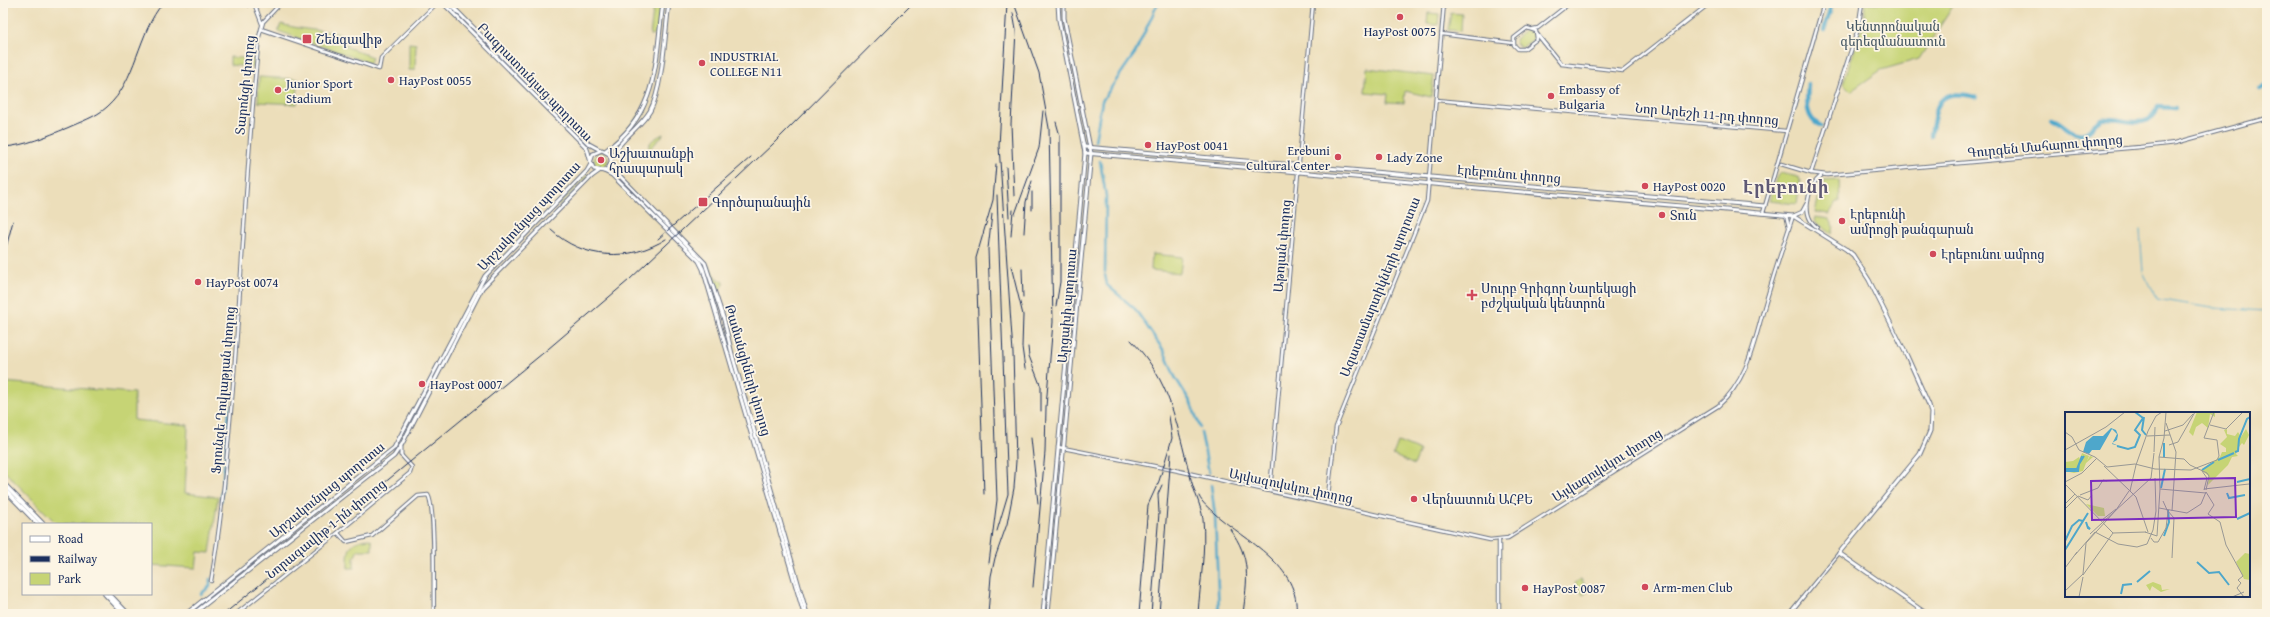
<svg xmlns="http://www.w3.org/2000/svg" width="2270" height="617" viewBox="0 0 2270 617" font-family="'Gentium Book Plus','Noto Serif Armenian',serif">
  <rect width="100%" height="100%" fill="#fcf5e5"/>
  <filter id="ink" filterUnits="userSpaceOnUse"><feTurbulence type="fractalNoise" baseFrequency=".025" numOctaves="2"/><feDisplacementMap in="SourceGraphic" scale="8" xChannelSelector="R" yChannelSelector="G"/><feConvolveMatrix kernelMatrix="1 2 1 2 8 2 1 2 1" color-interpolation-filters="sRGB"/></filter>
  <filter id="wash" filterUnits="userSpaceOnUse"><feTurbulence type="fractalNoise" baseFrequency=".012" numOctaves="4" result="noise"/><feDisplacementMap in="SourceGraphic" scale="16" xChannelSelector="R" yChannelSelector="G"/><feGaussianBlur stdDeviation="0.9" result="paint"/><feColorMatrix in="noise" values="0 0 0 0 0 0 0 0 0 0 0 0 0 0 0 0 0 1.4 0 .05"/><feComposite in="paint" operator="in"/></filter>
  <g filter="url(#wash)">
    <rect width="100%" height="100%" fill="#ecdeba"/>
    <!-- green -->
    <g fill="#c6d475" stroke="#70826a">
      <path d="M654,3H661L657,35H650Z"/>
      <path d="M1865,3H1955L1919,59L1881,70L1851,91L1843,83L1864,23Z"/>
      <path d="M1428,13L1439,14L1438,25L1427,24Z"/>
      <path d="M1451,13L1462,14L1461,31L1448,30Z"/>
      <path d="M281,24C303,31 328,29 350,37L347,45H342L372,57L370,63L278,31Z"/>
      <path d="M1527,29L1534,34L1535,38L1521,48L1516,43L1515,39Z"/>
      <path d="M409,43L416,44L415,70H409Z"/>
      <path d="M230,57L253,59V67L230,65Z"/>
      <path d="M1367,68L1434,76L1431,97L1405,91L1404,103L1387,102L1388,94L1365,92Z"/>
      <path d="M259,77L298,79L297,104L258,102Z"/>
      <path d="M645,108L647,109L639,121L614,148L613,147Z"/>
      <path d="M663,134V135L648,151C649,140 654,139 663,134Z"/>
      <circle cx="601" cy="160" r="7"/>
      <path d="M1781,173L1798,177L1800,180L1797,204L1769,201L1776,178Z"/>
      <path d="M588,174L589,175L559,206L558,205Z"/>
      <path d="M1839,180L1840,202H1837L1829,214L1815,212L1823,181Z"/>
      <path d="M1815,217L1829,219L1834,226L1832,234L1814,221Z"/>
      <path d="M1152,254L1182,257L1180,273L1151,270Z"/>
      <path d="M708,264L717,278L724,282V285L718,291Z"/>
      <path d="M3,382L134,393V420L188,425L185,493L218,497L210,553L198,552L196,568L151,565V524H57L3,470Z"/>
      <path d="M1398,442L1420,451L1414,465L1393,455Z"/>
      <path d="M370,539L372,541V550H358L354,558V568H348C348,548 348,541 370,539Z"/>
      <path d="M1581,579L1589,591L1583,595L1575,583Z"/>
    </g>
    <g fill="none" stroke-linecap="round" stroke-linejoin="round">
      <!-- stream -->
      <path stroke="#4ea7cb" stroke-width="1" d="M2140,230L2143,272L2157,299L2211,308L2267,311"/>
      <!-- canal -->
      <g stroke="#4ea7cb" stroke-width="2.5">
        <path d="M1095,141L1102,101L1135,53L1158,3"/>
        <path d="M1100,161L1106,196L1105,272"/>
        <path d="M1105,275L1107,285L1135,309L1164,351L1175,377L1191,403L1200,427"/>
        <path d="M1201,432L1209,473"/>
        <path d="M1211,485L1215,516L1219,614"/>
        <path d="M221,501L230,398"/>
        <path d="M201,594L210,586V579"/>
      </g>
      <!-- river -->
      <g stroke="#4ea7cb" stroke-width="4.5">
        <path d="M1824,30L1832,3"/>
        <path d="M1808,84C1807,99 1804,119 1821,126"/>
        <path d="M2260,89L2267,85"/>
        <path d="M2052,119C2063,122 2074,139 2087,132C2092,128 2095,122 2102,119C2120,117 2151,133 2158,107L2175,108"/>
        <path d="M1931,135C1937,103 1937,88 1976,97"/>
      </g>
    </g>
  </g>
  <g filter="url(#ink)">
    <g fill="none" stroke-linecap="round" stroke-linejoin="round">
      <!-- secondary casing -->
      <g stroke="#646c7e" stroke-width="4.5">
        <g id="secondary">
          <path d="M254,3L262,24"/>
          <path d="M1527,28L1536,31L1537,39L1524,49H1518L1514,45V38Z"/>
          <path d="M261,29L379,69L381,58L384,55L437,3"/>
          <path d="M1533,29L1538,28L1570,3"/>
          <path d="M1441,34L1513,43"/>
          <path d="M1537,34L1561,64L1623,71L1710,3"/>
          <path d="M1436,100L1786,131"/>
          <path d="M1781,164L1811,173L1827,175L2140,147L2175,143L2267,118"/>
          <path d="M1811,173L1858,29L1862,3"/>
          <path d="M1763,213L1824,3"/>
          <path d="M1786,215L1789,227"/>
          <path d="M1817,227C1801,216 1807,187 1821,176"/>
          <path d="M1058,447L1179,471L1490,540L1508,538L1718,406C1750,379 1755,336 1767,298C1775,271 1784,243 1793,216L1802,212L1808,201"/>
          <path d="M1270,491L1313,3"/>
          <path d="M1327,504L1336,427L1427,201L1444,3"/>
          <path d="M338,533L346,542L372,536L418,496L428,495C436,507 433,594 434,614"/>
          <path d="M211,581C221,524 226,467 231,410C242,285 246,161 259,37L263,22L281,3"/>
          <path d="M236,614L335,535L410,473L412,467L401,455"/>
          <path d="M1499,614V541"/>
          <path d="M1789,614L1839,553"/>
        </g>
      </g>
      <!-- primary casing -->
      <g stroke="#646c7e" stroke-width="5">
        <g id="primary">
          <path d="M443,3L586,147C590,154 589,162 594,169L604,171C611,167 613,161 609,154L602,150L593,154L591,160"/>
          <path d="M449,3L589,144L600,150"/>
          <path d="M1085,147L1765,206"/>
          <path d="M605,151C659,113 655,62 663,3"/>
          <path d="M1085,153L1793,216L1847,250"/>
          <path d="M612,159C617,141 640,128 650,111C663,87 665,32 669,3"/>
          <path d="M611,164L615,171L705,263L724,320L732,354L807,614"/>
          <path d="M604,171L612,175L699,261L703,269L804,614"/>
          <path d="M1847,250L1853,255L1869,280L1907,356L1929,405L1931,413L1930,431L1920,454L1839,553L1927,614"/>
          <path d="M401,455V447"/>
          <path d="M186,614L394,448L485,276L587,171L591,164"/>
          <path d="M193,614L394,456L402,444L482,288L592,176L599,171"/>
          <path d="M1043,614L1085,153L1059,20L1058,3"/>
          <path d="M1048,614L1091,153L1064,18V3"/>
        </g>
      </g>
      <!-- highway casing -->
      <g stroke="#646c7e" stroke-width="5.5">
        <g id="highway">
          <path d="M3,483L43,524"/>
          <path d="M3,488L38,524"/>
          <path d="M105,594L124,614"/>
          <path d="M109,594L128,614"/>
        </g>
      </g>
      <!-- secondary -->
      <use href="#secondary" stroke="#fff" stroke-width="2.5"/>
      <!-- primary -->
      <use href="#primary" stroke="#fff" stroke-width="3"/>
      <!-- highway -->
      <use href="#highway" stroke="#fff" stroke-width="3.5"/>
      <!-- rail -->
      <g stroke="#1b2f5e" stroke-width="1">
        <path d="M244,3L248,7"/>
        <path d="M1014,3L1039,73L1049,128L1053,322L1046,407L1045,452L1033,587"/>
        <path d="M1013,13L1016,30L1011,124L1014,196"/>
        <path d="M1056,122L1060,136V282L1056,306"/>
        <path d="M3,147C25,146 47,136 67,128C80,122 96,117 107,107C136,82 138,32 163,3"/>
        <path d="M1006,167L1009,217"/>
        <path d="M997,195L1008,494L997,531"/>
        <path d="M1032,210V192"/>
        <path d="M1015,214L1039,148L1043,111"/>
        <path d="M551,230C583,260 630,262 666,239"/>
        <path d="M1024,233L1026,202L1032,181"/>
        <path d="M1011,236L1013,210"/>
        <path d="M658,239L751,157"/>
        <path d="M3,259L13,221"/>
        <path d="M1011,266L1023,315L1022,347L1025,369"/>
        <path d="M1022,269L1023,297"/>
        <path d="M1131,340C1171,381 1176,423 1190,475C1193,490 1201,505 1203,519C1206,550 1200,583 1198,614"/>
        <path d="M1028,347L1029,356L1041,387V411"/>
        <path d="M1031,438L1038,503"/>
        <path d="M984,494L976,258L993,200L996,164"/>
        <path d="M1199,496C1202,503 1209,508 1215,514C1246,541 1301,566 1296,614"/>
        <path d="M1230,529C1252,559 1247,579 1243,614"/>
        <path d="M989,563L997,500L988,249L992,214"/>
        <path d="M224,614L548,349L629,280L773,144L913,3"/>
        <path d="M988,614L991,576L995,558L1007,524L1014,488L1016,461L1013,353L999,146L1007,3"/>
        <path d="M1139,614L1148,505L1159,481L1170,445L1172,438L1169,416"/>
        <path d="M1151,614L1159,513L1158,494L1162,485"/>
        <path d="M1159,614L1171,454"/>
      </g>
    </g>
  </g>
  <!-- markers -->
  <g fill="#d1495b" stroke="#fcf5e5" stroke-width="1.5">
    <circle cx="1400" cy="17" r="4"/>
    <rect x="302" y="34" width="10" height="10" rx="2"/>
    <circle cx="702" cy="63" r="4"/>
    <circle cx="391" cy="80" r="4"/>
    <circle cx="278" cy="90" r="4"/>
    <circle cx="1551" cy="96" r="4"/>
    <circle cx="1148" cy="145" r="4"/>
    <circle cx="1338" cy="157" r="4"/>
    <circle cx="1379" cy="157" r="4"/>
    <circle cx="601" cy="160" r="4"/>
    <circle cx="1645" cy="186" r="4"/>
    <rect x="698" y="197" width="10" height="10" rx="2"/>
    <circle cx="1662" cy="215" r="4"/>
    <circle cx="1842" cy="221" r="4"/>
    <circle cx="1933" cy="254" r="4"/>
    <circle cx="198" cy="282" r="4"/>
    <path d="M1470 289h4v4h4v4h-4v4h-4v-4h-4v-4h4z"/>
    <circle cx="422" cy="384" r="4"/>
    <circle cx="1414" cy="499" r="4"/>
    <circle cx="1645" cy="587" r="4"/>
    <circle cx="1525" cy="588" r="4"/>
  </g>
  <g text-anchor="middle" dominant-baseline="central" stroke-width="3.5" stroke-linejoin="round" paint-order="stroke">
    <!-- park labels -->
    <g font-size="13" fill="#465864" stroke="#fcf5e5">
      <text x="1893" y="26">Կենտրոնական<tspan x="1893" dy="15">գերեզմանատուն</tspan></text>
    </g>
    <!-- poi labels -->
    <g font-size="13" fill="#1b2f5e" stroke="#fcf5e5" text-anchor="start">
      <text x="1400" y="31" text-anchor="middle">HayPost 0075</text>
      <text x="316" y="39">Շենգավիթ</text>
      <text x="710" y="56">INDUSTRIAL<tspan x="710" dy="15">COLLEGE N11</tspan></text>
      <text x="399" y="80">HayPost 0055</text>
      <text x="286" y="83">Junior Sport<tspan x="286" dy="15">Stadium</tspan></text>
      <text x="1559" y="89">Embassy of<tspan x="1559" dy="15">Bulgaria</tspan></text>
      <text x="1156" y="145">HayPost 0041</text>
      <text x="1330" y="150" text-anchor="end">Erebuni<tspan x="1330" dy="15">Cultural Center</tspan></text>
      <text x="609" y="153">Աշխատանքի<tspan x="609" dy="15">հրապարակ</tspan></text>
      <text x="1387" y="157">Lady Zone</text>
      <text x="1653" y="186">HayPost 0020</text>
      <text x="712" y="202">Գործարանային</text>
      <text x="1850" y="214">Էրեբունի<tspan x="1850" dy="15">ամրոցի թանգարան</tspan></text>
      <text x="1670" y="215">Տուն</text>
      <text x="1941" y="254">Էրեբունու ամրոց</text>
      <text x="206" y="282">HayPost 0074</text>
      <text x="1481" y="288">Սուրբ Գրիգոր Նարեկացի<tspan x="1481" dy="15">բժշկական կենտրոն</tspan></text>
      <text x="430" y="384">HayPost 0007</text>
      <text x="1422" y="499">Վերնատուն ԱՀՔԵ</text>
      <text x="1653" y="587">Arm-men Club</text>
      <text x="1533" y="588">HayPost 0087</text>
    </g>
    <!-- street labels -->
    <g font-size="13" fill="#1b2f5e" stroke="#fcf5e5">
      <text transform="translate(535 82) rotate(46)">Բագրատունյաց պողոտա</text>
      <text transform="translate(245 85) rotate(-84)">Տարոնցի փողոց</text>
      <text transform="translate(1707 114) rotate(5)">Նոր Արեշի 11-րդ փողոց</text>
      <text transform="translate(2045 146) rotate(-5)">Գուրգեն Մահարու փողոց</text>
      <text transform="translate(1509 174) rotate(5)">Էրեբունու փողոց</text>
      <text transform="translate(529 216) rotate(-47)">Արշակունյաց պողոտա</text>
      <text transform="translate(1282 246) rotate(-85)">Աթոյան փողոց</text>
      <text transform="translate(1380 287) rotate(-68)">Ազատամարտիկների պողոտա</text>
      <text transform="translate(1067 306) rotate(-85)">Արցախի պողոտա</text>
      <text transform="translate(748 370) rotate(74)">Թամանցիների փողոց</text>
      <text transform="translate(223 390) rotate(-85)">Ֆրունզե Դովլաթյան փողոց</text>
      <text transform="translate(1607 465) rotate(-32)">Այվազովսկու փողոց</text>
      <text transform="translate(1291 486) rotate(12)">Այվազովսկու փողոց</text>
      <text transform="translate(327 490) rotate(-39)">Արշակունյաց պողոտա</text>
      <text transform="translate(326 529) rotate(-39)">Նորագավիթ 1-ին փողոց</text>
    </g>
    <!-- district labels -->
    <g font-size="17" font-weight="bold" letter-spacing="1" fill="#5f5975" stroke="#fcf5e5">
      <text x="1786" y="186">Էրեբունի</text>
    </g>
  </g>
  <!-- overview -->
  <g transform="translate(2065 412)">
    <rect width="185" height="185" fill="#ecdeba"/>
    <path d="M132,0H150V5L145,2L143,16L137,11L131,15L128,24L124,20ZM162,17V22L170,24L173,20L176,25L181,17L184,23L179,33L177,31L174,35L171,42L173,44L167,45L163,53L143,73L144,64L136,58L155,45L157,40H161V36L155,32L162,25L159,18ZM17,41L24,44L22,49L25,44L28,45L21,51L18,59L9,61L0,59V50L8,49L14,45L15,47ZM21,92L39,96L40,104H33ZM180,141L185,142V168L179,167L171,150ZM88,170L96,173L97,178L105,177L96,180L87,174L85,179L81,173Z" fill="#c6d475"/>
    <path d="M46,16L51,18L53,23L52,28L47,31L54,34L47,32L52,22L47,17L35,38H27L24,42L18,40L21,30L28,24H38Z" fill="#4ea7cb"/>
    <path fill="none" stroke="#4ea7cb" stroke-width="2" d="M79,5L77,18L81,23M52,34L63,37L70,35L75,23L70,18L78,6L70,0M170,40L173,39L174,27L182,7L185,5M99,45V31M153,48L169,41M0,57H12L17,44M137,58L149,50M0,59H13L14,52L19,44M172,70L185,67M96,76L100,57M162,81L164,86L180,83M172,107L185,101M21,110L23,116L25,117L22,114M99,124L104,110L103,98M0,129L7,114L14,108L18,109M0,138L23,101M132,150L144,161L154,160L164,173M72,170L85,159M56,182L58,173L67,172"/>
    <path fill="none" stroke="#989895" stroke-width="1" d="M101,11L111,40M145,13L161,17L178,0M100,19L118,13L128,2M0,20L7,25L14,38L30,45L42,55L70,52L90,57L126,58L152,48L154,44L152,28L139,26M82,24L105,23M139,26L149,0M104,33L113,30L130,0M0,38L41,15L60,0M89,40L90,15M94,45L119,47L125,53L142,61L144,64L141,78M39,54L65,79L71,53L83,19L91,4L97,0M137,59L142,66L139,78M0,70L17,61L32,46M0,72L48,121L18,163M95,77L141,81M139,77L184,72M65,79L71,85L83,120M141,80L149,93L143,102L155,110L161,133L178,164L173,168L176,171L172,176L179,185M15,83L33,76L38,68L42,69M0,92L10,82M94,96L122,101L136,92L141,80M0,97L13,84L23,88L27,83M51,98L64,79M102,98L109,106L107,146M107,99L111,40M37,108L51,97M80,120L92,124L95,77L94,45L99,26L101,0M48,121L81,120M25,122L86,66L89,41M86,126L89,130H93L101,116L103,100L98,89M10,143L30,120L53,132L72,135L82,132L88,118L91,99L90,66M0,156L12,140M18,162L21,131L52,97M0,179L18,162M14,185L18,165M167,185L179,180"/>
    <path fill="#7b2cbf" fill-opacity="0.15" stroke="#7b2cbf" stroke-width="2" d="M170,66L171,105L27,108L26,69Z"/>
    <rect width="185" height="185" fill="none" stroke="#1b2f5e" stroke-width="2"/>
  </g>
  <!-- margin -->
  <rect width="2270" height="617" fill="none" stroke="#fcf5e5" stroke-width="16"/>
  <!-- legend -->
  <rect x="22" y="523" width="130" height="72" fill="#fcf5e5" stroke="#a2a6af"/>
  <rect x="30" y="536" width="20" height="6" fill="#ffffff" stroke="#a2a6af"/>
  <text x="58" y="543" font-size="12" fill="#1b2f5e">Road</text>
  <rect x="30" y="556" width="20" height="6" fill="#1b2f5e" stroke="#a2a6af"/>
  <text x="58" y="563" font-size="12" fill="#1b2f5e">Railway</text>
  <rect x="30" y="573" width="20" height="12" fill="#c6d475" stroke="#a2a6af"/>
  <text x="58" y="583" font-size="12" fill="#1b2f5e">Park</text>
</svg>
